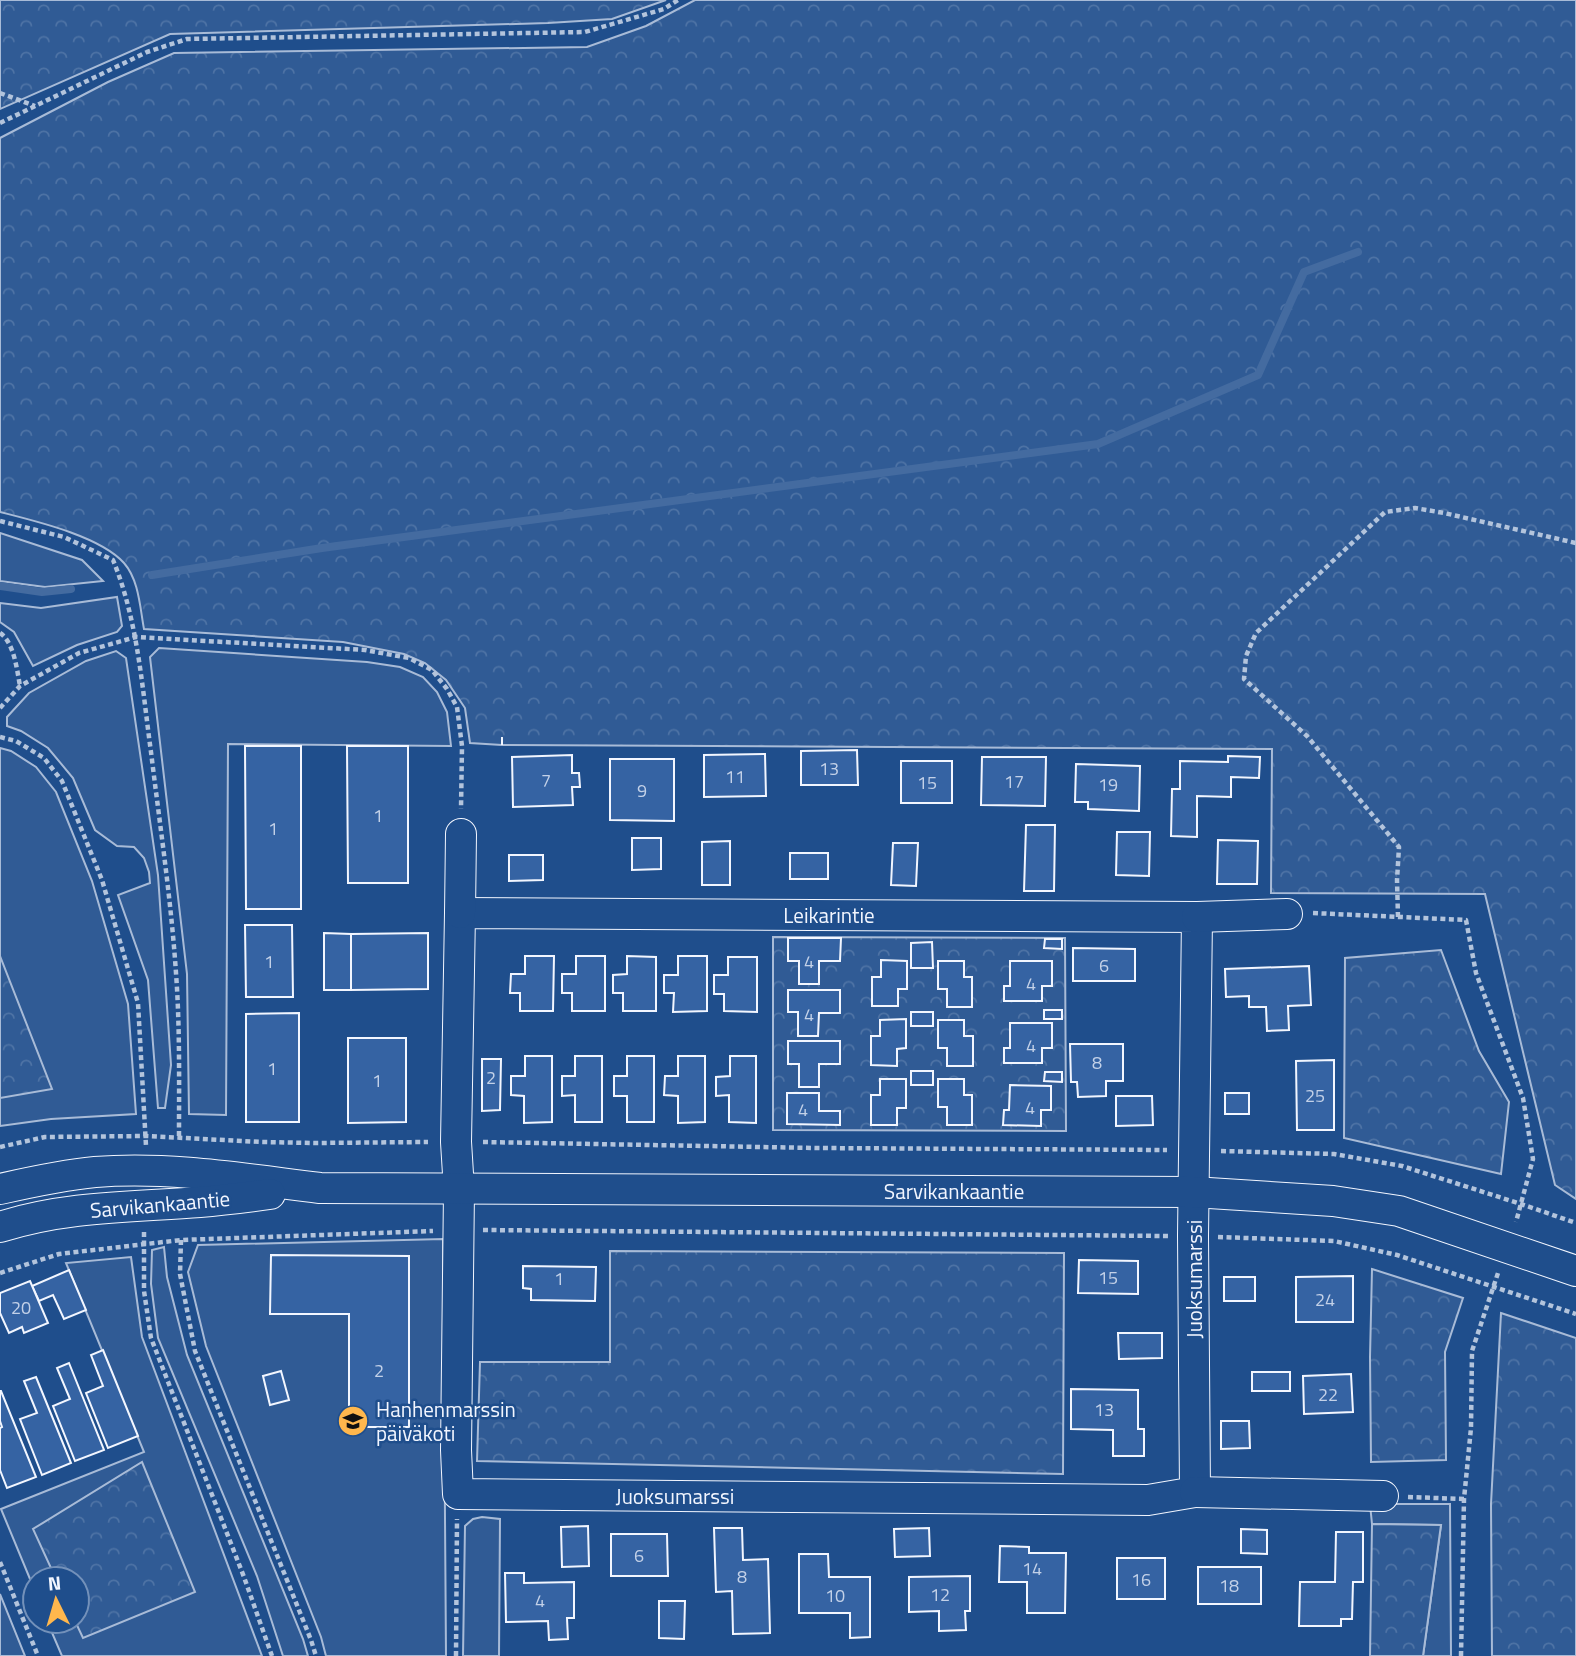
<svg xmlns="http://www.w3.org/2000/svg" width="1576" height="1656" viewBox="0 0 1576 1656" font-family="'Titillium Web',sans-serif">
  <defs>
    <pattern id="forest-crowns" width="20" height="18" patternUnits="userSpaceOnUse" patternTransform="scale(1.75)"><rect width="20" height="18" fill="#305b95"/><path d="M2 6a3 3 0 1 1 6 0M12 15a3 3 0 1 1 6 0" fill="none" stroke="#4e73a5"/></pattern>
  </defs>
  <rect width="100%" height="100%" fill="#1f4e8c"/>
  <!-- built -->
  <g fill="#305b95" stroke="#a8bbd7" stroke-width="2">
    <path d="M0,533L82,560L103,581L45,587L0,581Z"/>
    <path d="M117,597L122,626L117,632L77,645L33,666L14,632L0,622V603L41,608Z"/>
    <path d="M159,648L367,662L400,667L423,677L437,692L447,712L451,746L228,744L226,1115L189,1114L187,974L150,657Z"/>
    <path d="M116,651L126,658L158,875L171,1065L165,1108H158L148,980L118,895L150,883L149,872L144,858L134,847L117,846L95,830L73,778L48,748L21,731L7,726V717L29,693L86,661Z"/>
    <path d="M0,748L11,751L36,767L56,792L92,881L128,1004L136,1114L51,1119L0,1126Z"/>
    <path d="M443,1239L446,1656H326L321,1637L206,1346L188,1272L198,1245Z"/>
    <path d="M164,1247L167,1277L187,1355L303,1639L308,1656H283L257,1576L158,1338L151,1284L152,1250Z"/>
    <path d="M131,1257L142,1337L262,1656H62L47,1621H77V1579H35V1591L1,1509L144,1452L66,1263Z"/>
    <path d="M1370,1504H1450L1451,1656H1423L1441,1525L1372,1524Z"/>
    <path d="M482,1517L500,1519L499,1656H463L465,1526L473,1519Z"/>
    <path d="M0,1594L25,1656H0Z"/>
  </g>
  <!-- forest -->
  <g fill="url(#forest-crowns)" stroke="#a8bbd7" stroke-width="2">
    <path d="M0,0H666L612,19L548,23L170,34L0,109Z"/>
    <path d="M695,0H1576V1199L1555,1185L1485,894L1271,893L1272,749L502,745L470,743L465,708L446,680L425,663L404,654L343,642L144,629C140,608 139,580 124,563C100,536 35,521 0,512V138L108,82L174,53L587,47L646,26Z"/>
    <path d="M773,937L1065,938L1066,1131L773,1130Z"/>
    <path d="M1441,950L1479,1051L1509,1102L1501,1174L1344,1138L1345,958Z"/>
    <path d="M0,956L52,1089L0,1098Z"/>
    <path d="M610,1251L1064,1253L1063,1474L477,1461L480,1362H610Z"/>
    <path d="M1372,1269L1463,1298L1445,1352L1446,1460L1371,1462L1370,1357Z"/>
    <path d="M1501,1313L1576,1338V1656H1492L1491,1504Z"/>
    <path d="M142,1462L195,1592L83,1638L75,1621H77V1579H56L33,1529Z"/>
    <path d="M1372,1524L1441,1525L1423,1656H1370Z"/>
  </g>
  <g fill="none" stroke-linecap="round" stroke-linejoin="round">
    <!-- stream -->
    <g stroke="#446ba0" stroke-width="8">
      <path d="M152,575L322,548L1098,444L1258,375L1304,272L1358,252"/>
      <path d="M0,586L42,592L71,589"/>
    </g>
  </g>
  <!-- building -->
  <g fill="#3563a3" stroke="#f2f6ff" stroke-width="2">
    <path d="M245,746H301V909H246Z"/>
    <path d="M347,746H408V883H348Z"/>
    <path d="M857,750L858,785H801V751Z"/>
    <path d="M765,754L766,796L704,797V755Z"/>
    <path d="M572,755V773H579L580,787H572L573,805L513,807L512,757Z"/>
    <path d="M1228,756L1260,757L1259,778L1231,777V797L1197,796V837L1171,836L1172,789H1180V761L1228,762Z"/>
    <path d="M982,757H1046L1045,806L981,805Z"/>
    <path d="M610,759H674V821L610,820Z"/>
    <rect x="901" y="761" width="51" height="42"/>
    <path d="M1076,764L1140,766L1139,811L1088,809V802H1075Z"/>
    <path d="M1026,825H1055L1054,891H1024Z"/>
    <path d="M1117,832H1150L1149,876L1116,875Z"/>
    <path d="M632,838H661V869L632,870Z"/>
    <path d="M1218,840L1258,841L1257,884H1217Z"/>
    <path d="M730,841V885H702V842Z"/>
    <path d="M893,843H918L916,886L891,885Z"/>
    <rect x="790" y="853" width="38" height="26"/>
    <path d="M509,855H543V880L509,881Z"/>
    <path d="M245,925H292L293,997H246Z"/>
    <path d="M324,933L351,934V990H324Z"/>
    <path d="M428,933V989L351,990V934Z"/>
    <path d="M788,938H841L840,961H819V984H799V961H788Z"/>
    <path d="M1045,939H1062V949L1044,948Z"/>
    <path d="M932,942L933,968H911V943Z"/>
    <path d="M1073,948L1135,949V981H1073Z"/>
    <path d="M525,956H554L553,1011H520V993H510L511,974H525Z"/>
    <path d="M576,956H605V1011H572V993H562V974H576Z"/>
    <path d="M627,956L656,957V1011H623V993H613V975L627,974Z"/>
    <path d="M678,956H707V1011L673,1012L674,993H664V975H678Z"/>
    <path d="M728,957H757V1012L724,1011V994H714V975H728Z"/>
    <path d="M881,960L907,961V989H898V1006H872V977H881Z"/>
    <path d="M938,961H964V977H972V1007H947V989H938Z"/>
    <path d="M1010,961H1052V986H1042V1001H1004V986H1010Z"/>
    <path d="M1309,966L1311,1005L1288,1006L1289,1030L1267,1031L1266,1007H1249V996L1226,997L1225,969Z"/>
    <path d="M788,990H840V1013H819L818,1036H798V1012H788Z"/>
    <rect x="1044" y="1010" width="18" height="9"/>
    <rect x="911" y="1012" width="22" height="14"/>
    <path d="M299,1013V1122H246V1014Z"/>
    <path d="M906,1019V1048L897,1049V1066L871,1065V1036H880V1020Z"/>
    <path d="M938,1020H964V1036H973V1066H947V1048H938Z"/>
    <path d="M1010,1023H1052V1048H1042V1063H1004V1048H1010Z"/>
    <path d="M348,1038H406V1122L348,1123Z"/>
    <path d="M788,1041H840V1064H819V1087H799V1064H788Z"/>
    <path d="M1070,1044H1123V1081H1106V1096L1078,1097L1077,1082H1071Z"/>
    <path d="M525,1056H552V1122L524,1123V1096L511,1095V1076H525Z"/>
    <path d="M575,1056H602V1122H575V1095L562,1096V1076H575Z"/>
    <path d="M627,1056H654V1122H627V1096H614V1076H627Z"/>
    <path d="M678,1056H705V1122L678,1123V1096L664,1095L665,1076H678Z"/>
    <path d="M730,1056H756V1123L729,1122V1095L716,1096V1077L730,1076Z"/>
    <path d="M482,1059H501L500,1110L482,1111Z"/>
    <path d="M1334,1060V1130H1297L1296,1061Z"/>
    <rect x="911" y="1071" width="22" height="14"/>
    <path d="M1045,1072H1062V1082L1044,1081Z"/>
    <path d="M880,1079H906V1108H897V1125H871V1095H880Z"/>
    <path d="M938,1079H964V1095H972V1125H947V1107H938Z"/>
    <path d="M1010,1085L1051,1086V1110H1041V1126L1003,1125L1004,1110H1009Z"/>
    <path d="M787,1093H819V1111H840V1125L787,1124Z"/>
    <rect x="1225" y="1093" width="24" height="21"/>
    <path d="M1116,1096H1152L1153,1125L1116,1126Z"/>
    <path d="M271,1255L409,1256V1427H349V1314H270Z"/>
    <path d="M1079,1260L1138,1261V1294L1078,1293Z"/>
    <path d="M523,1266L596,1267L595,1301L531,1300V1289L523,1288Z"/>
    <path d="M69,1270L86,1310L64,1319L53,1295L39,1301L32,1286Z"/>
    <path d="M1353,1276V1322H1296V1277Z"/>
    <rect x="1224" y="1277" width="31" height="24"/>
    <path d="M30,1281L48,1323L24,1333L22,1327L9,1333L0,1313V1293Z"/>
    <path d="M1118,1333H1162V1358L1119,1359Z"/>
    <path d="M103,1350L138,1436L108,1448L86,1393L103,1386L91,1355Z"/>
    <path d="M69,1363L104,1450L75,1461L53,1406L70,1399L57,1368Z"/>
    <path d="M281,1371L289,1400L270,1405L263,1376Z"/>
    <rect x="1252" y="1372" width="38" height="19"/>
    <path d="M1351,1374L1353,1412L1304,1414L1303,1376Z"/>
    <path d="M36,1377L71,1463L42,1475L20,1419L37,1413L24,1381Z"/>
    <path d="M1071,1389L1138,1390V1429H1144V1456H1113V1430L1071,1429Z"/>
    <path d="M0,1391H1L36,1477L7,1488L0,1470V1428L2,1427L0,1421Z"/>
    <path d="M1221,1421H1249L1250,1448L1221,1449Z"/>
    <path d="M588,1526L589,1566L562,1567L561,1527Z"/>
    <path d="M714,1528H742L743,1560L768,1559L770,1633L733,1634L732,1591L716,1592Z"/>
    <path d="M929,1528L930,1556L895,1557L894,1529Z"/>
    <path d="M1241,1529L1267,1530V1554L1241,1553Z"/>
    <path d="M1336,1532H1363V1582H1353L1352,1619H1341V1626H1299L1300,1582H1335Z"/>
    <path d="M611,1534H667L668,1576H611Z"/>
    <path d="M1000,1546L1029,1547V1553H1066L1065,1613H1027V1582H999Z"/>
    <path d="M799,1554H828L829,1577H870V1637L850,1638V1613H799Z"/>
    <rect x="1117" y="1558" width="48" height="41"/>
    <rect x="1198" y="1567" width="63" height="37"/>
    <path d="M505,1573H524V1583L574,1582V1618H567L568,1639L549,1640L548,1621L506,1622Z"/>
    <path d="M970,1576V1611H965L966,1630L939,1631V1611L909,1612V1577Z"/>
    <path d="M659,1601H685L684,1639L659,1638Z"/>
  </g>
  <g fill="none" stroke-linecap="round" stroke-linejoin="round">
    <!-- minor casing -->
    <g stroke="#f2f6ff" stroke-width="32">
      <g id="minor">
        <path d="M460,913L1197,917L1193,1236L1195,1492L1148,1500L458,1494L456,1450L459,1190L456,1142Z"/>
        <path d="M460,913L461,834"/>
        <path d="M1197,917L1287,914"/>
        <path d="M0,1189C31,1182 63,1175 95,1172C170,1166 246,1179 320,1188L1193,1192L1333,1201L1399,1211L1576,1271"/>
        <path d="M0,1227C65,1206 133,1207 200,1202C223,1200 247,1197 270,1194"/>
        <path d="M1195,1492L1383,1496"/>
      </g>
    </g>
    <!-- path -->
    <g stroke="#b3c4dc" stroke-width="4.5" stroke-dasharray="5 3.5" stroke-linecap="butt">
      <path d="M0,93L35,106"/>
      <path d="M0,123L147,52L187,39L585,32L664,9L678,0"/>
      <path d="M0,521L64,537L113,560C138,621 142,687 151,752C160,826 171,899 176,973C180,1028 179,1083 179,1138"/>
      <path d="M0,633C14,642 17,670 20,686"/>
      <path d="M0,708L20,686L79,653L136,637L365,650L409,658L432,670L447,689L457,707L462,746L461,809"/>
      <path d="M0,737L16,741L44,758L62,781L102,880L138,1003L146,1146"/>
      <path d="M1313,913L1466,920L1476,973L1523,1098L1533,1159L1516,1222"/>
      <path d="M1398,917L1397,880L1399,847L1307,736L1244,679L1246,656L1256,633L1385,512L1415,508L1444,513L1576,543"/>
      <path d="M483,1142L817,1148L1167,1150"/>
      <path d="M0,1147L45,1137L146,1136L262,1142L316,1143L428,1142"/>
      <path d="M1221,1151L1334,1154L1402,1166L1521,1204L1576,1223"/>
      <path d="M483,1230L1168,1236"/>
      <path d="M144,1232V1291L151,1338L244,1577L272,1656"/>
      <path d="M1218,1237L1334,1241L1397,1255L1576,1314"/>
      <path d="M181,1240L180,1274L195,1351L311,1640L316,1656"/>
      <path d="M0,1273L59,1254L181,1240L433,1231"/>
      <path d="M1408,1497L1464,1499"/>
      <path d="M0,1562L38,1656"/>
      <path d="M456,1656L457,1519"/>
      <path d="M1461,1656L1464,1499L1471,1428L1472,1351L1498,1273"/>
    </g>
    <!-- minor -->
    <use href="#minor" stroke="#1f4e8c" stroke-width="30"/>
    <!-- fence -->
    <path stroke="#f2f6ff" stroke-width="2" stroke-dasharray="9 3.5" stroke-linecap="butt" d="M502,737V745"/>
  </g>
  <!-- icons -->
  <defs>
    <g id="school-disc" transform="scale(1.575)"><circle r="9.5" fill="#ffb74d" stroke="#1f4e8c"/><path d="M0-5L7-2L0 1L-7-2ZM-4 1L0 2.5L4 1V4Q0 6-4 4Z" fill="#111"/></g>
  </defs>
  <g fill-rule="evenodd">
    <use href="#school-disc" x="353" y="1421"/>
  </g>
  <g text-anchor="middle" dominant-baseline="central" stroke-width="5" stroke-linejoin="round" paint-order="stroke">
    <!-- number labels -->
    <g font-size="18" fill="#c3d1e8">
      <text x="829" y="768">13</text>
      <text x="735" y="776">11</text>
      <text x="546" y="780">7</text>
      <text x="1014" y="781">17</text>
      <text x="927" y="782">15</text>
      <text x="1108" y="784">19</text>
      <text x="642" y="790">9</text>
      <text x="378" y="815">1</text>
      <text x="273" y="828">1</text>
      <text x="269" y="961">1</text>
      <text x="809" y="961">4</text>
      <text x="1104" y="965">6</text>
      <text x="1031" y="983">4</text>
      <text x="809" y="1014">4</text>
      <text x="1031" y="1045">4</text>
      <text x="1097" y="1062">8</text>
      <text x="272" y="1068">1</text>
      <text x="491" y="1077">2</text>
      <text x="377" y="1080">1</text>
      <text x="1315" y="1095">25</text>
      <text x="1030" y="1107">4</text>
      <text x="803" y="1109">4</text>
      <text x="1108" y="1277">15</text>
      <text x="559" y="1278">1</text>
      <text x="1325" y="1299">24</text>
      <text x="21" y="1307">20</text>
      <text x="379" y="1370">2</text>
      <text x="1328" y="1394">22</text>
      <text x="1104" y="1409">13</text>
      <text x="639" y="1555">6</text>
      <text x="1032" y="1568">14</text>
      <text x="742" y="1576">8</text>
      <text x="1141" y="1579">16</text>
      <text x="1229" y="1585">18</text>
      <text x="940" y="1594">12</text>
      <text x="835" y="1595">10</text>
      <text x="540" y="1600">4</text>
    </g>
    <!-- street labels -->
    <g font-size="21" fill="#f2f6ff" stroke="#1f4e8c">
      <text x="829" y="915">Leikarintie</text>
      <text x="954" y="1191">Sarvikankaantie</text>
      <text transform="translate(160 1204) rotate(-5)">Sarvikankaantie</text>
      <text transform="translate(1194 1279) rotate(-90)">Juoksumarssi</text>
      <text x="675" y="1496">Juoksumarssi</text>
    </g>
    <!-- poi labels -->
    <g font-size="21" fill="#f2f6ff" stroke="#1f4e8c" text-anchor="start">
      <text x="376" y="1409">Hanhenmarssin<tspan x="376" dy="24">päiväkoti</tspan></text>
    </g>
  </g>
  <!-- north arrow -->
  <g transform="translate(56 1600) rotate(355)"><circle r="33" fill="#1f4e8c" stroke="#7391ba" stroke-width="2"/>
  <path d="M0-5L12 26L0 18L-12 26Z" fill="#ffb74d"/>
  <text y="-10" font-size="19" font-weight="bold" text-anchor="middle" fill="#f2f6ff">N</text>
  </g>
</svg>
